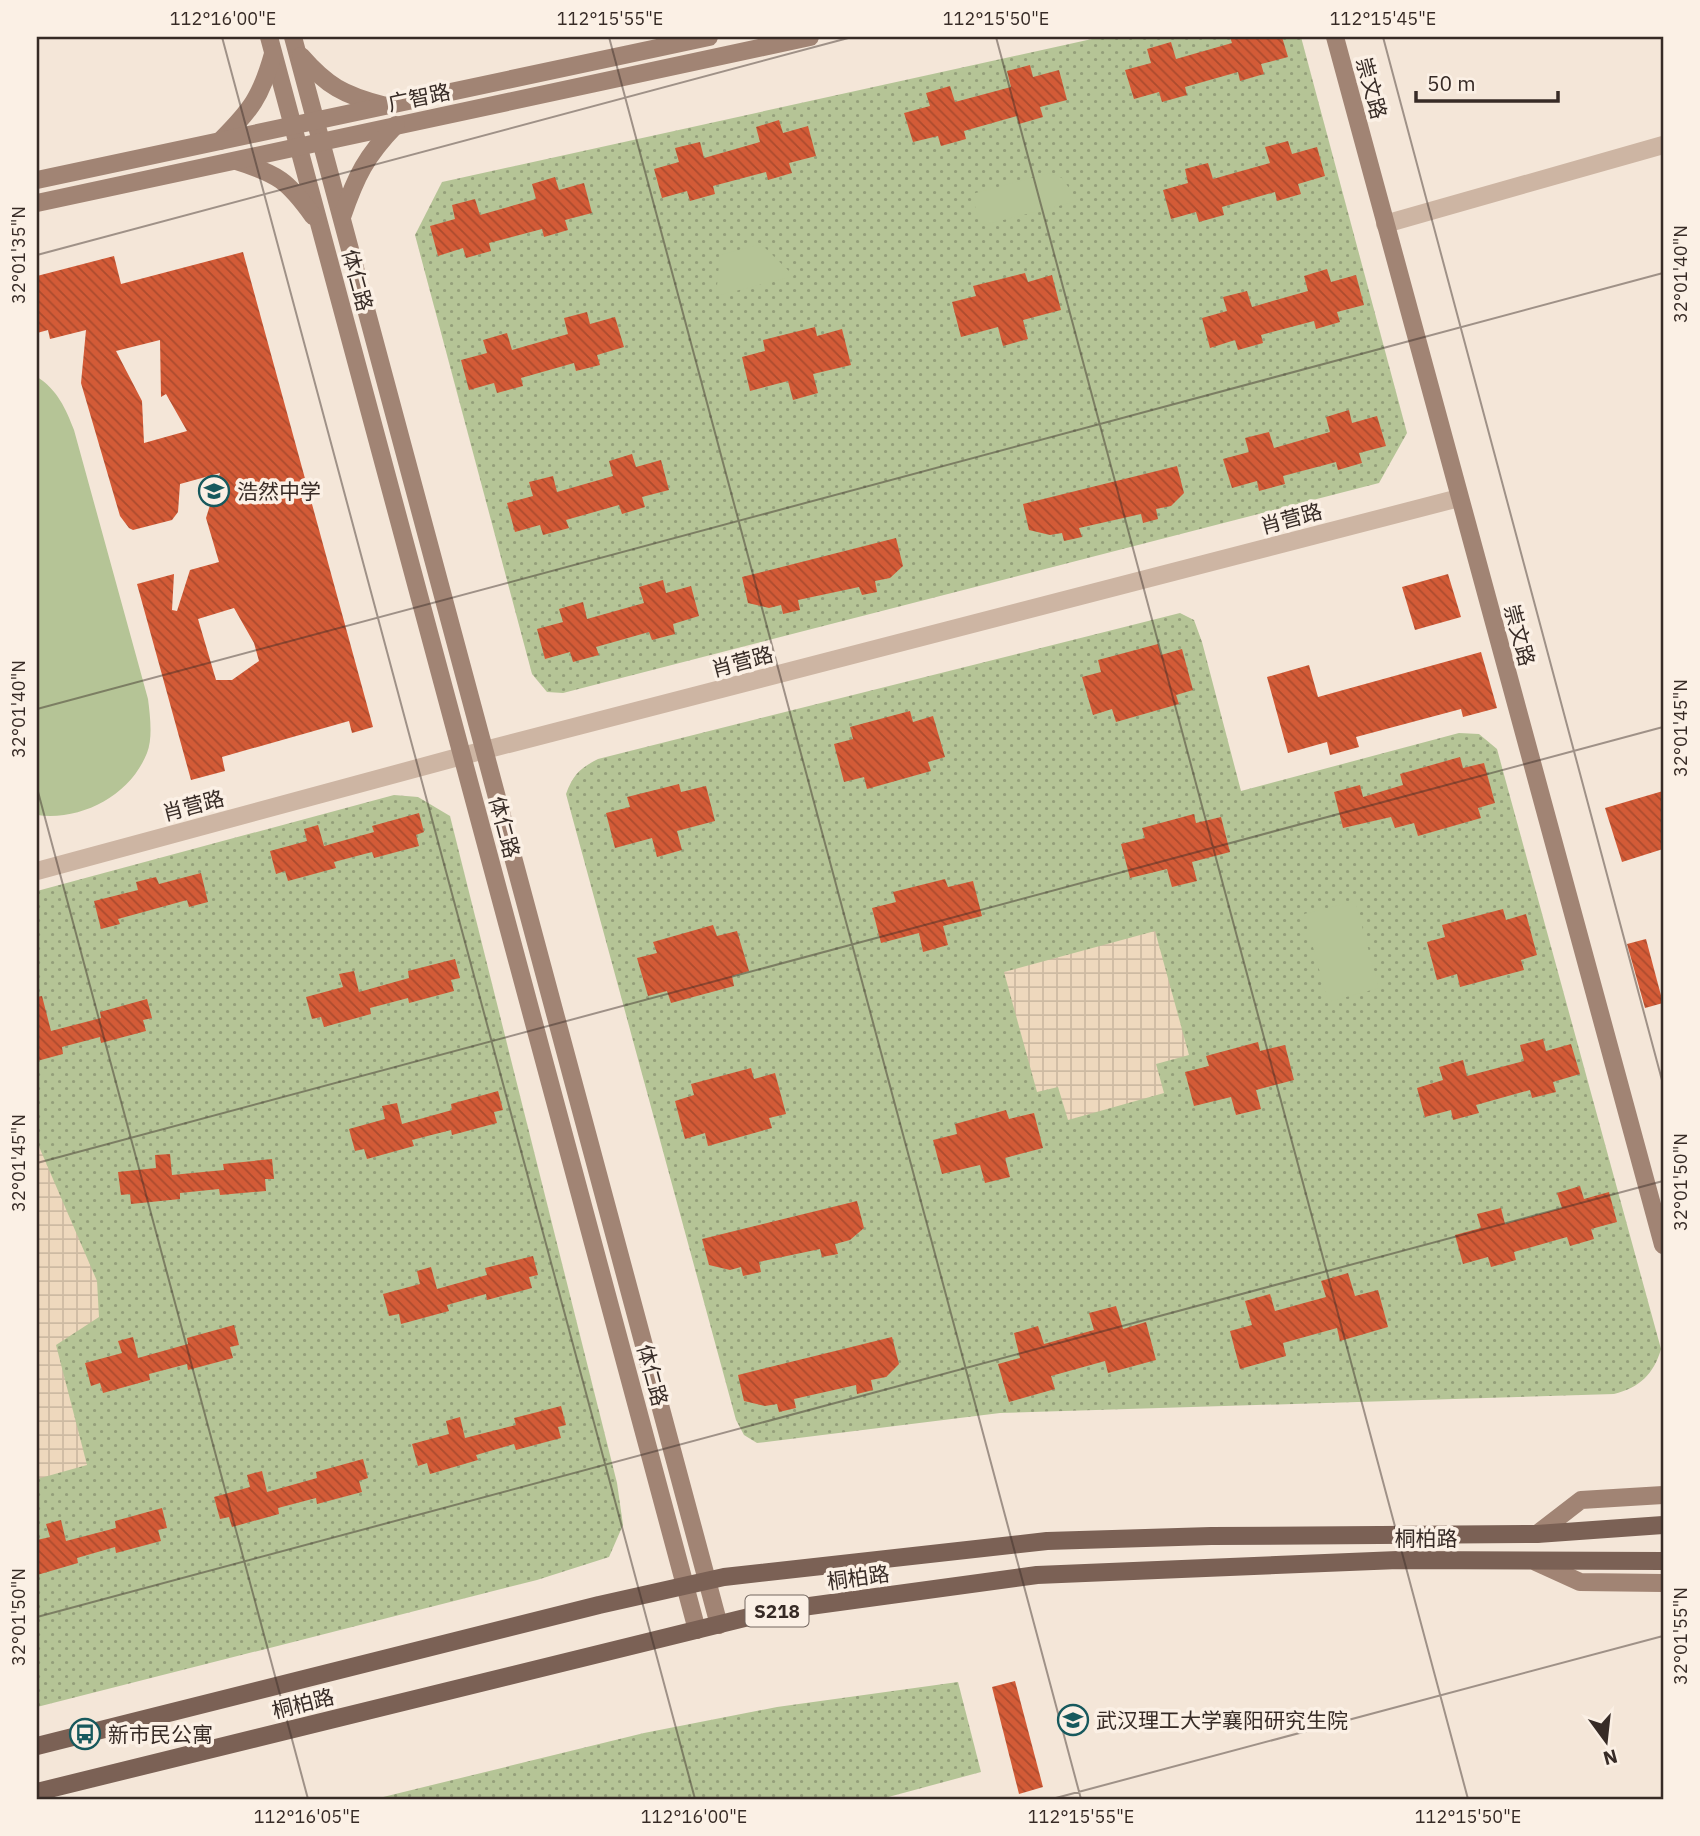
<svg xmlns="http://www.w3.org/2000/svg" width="1700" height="1836" viewBox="0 0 1700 1836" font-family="'IBM Plex Sans','Noto Sans SC',sans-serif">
  <defs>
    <pattern id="green-dots" width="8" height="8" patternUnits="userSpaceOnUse" patternTransform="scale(1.75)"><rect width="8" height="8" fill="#b5c496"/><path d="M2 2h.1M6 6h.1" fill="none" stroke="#949f7a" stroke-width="1.8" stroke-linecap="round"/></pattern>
    <pattern id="plaza-grid" width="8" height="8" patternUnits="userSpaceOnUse" patternTransform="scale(1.75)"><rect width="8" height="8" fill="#eed8bd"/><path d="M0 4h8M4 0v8" fill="none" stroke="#cdbaa2"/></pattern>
    <pattern id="building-back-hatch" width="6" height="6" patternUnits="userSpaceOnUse" patternTransform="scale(1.75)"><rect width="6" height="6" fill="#d35b37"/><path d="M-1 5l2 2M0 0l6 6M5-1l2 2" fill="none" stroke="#ac4b2e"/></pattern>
  </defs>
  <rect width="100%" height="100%" fill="#f4e6d8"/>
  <!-- green -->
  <g fill="url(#green-dots)">
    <path d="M1101,37H1301L1407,433L1379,483L563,693L547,692L532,674L415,235L442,182Z"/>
    <path d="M1180,613L1194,620L1202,642L1241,791L1459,733L1479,734L1497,749L1661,1349C1654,1374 1639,1388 1614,1394L1000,1413L757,1443L744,1435L736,1420L566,794C573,775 580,768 598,759Z"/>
    <path d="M394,795L418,797L450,816L617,1483L623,1525L609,1557L537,1580L37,1707V891Z"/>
    <path d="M958,1682L981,1772L881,1799H375L644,1733L777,1707Z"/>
  </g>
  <!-- pitch -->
  <g fill="#b5c496">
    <path d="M1050,173L1062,178L1078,201L980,226L972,194Z"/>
    <path d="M761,244L794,276L716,296L720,255Z"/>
    <path d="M37,377C57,389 66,409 74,430L148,699C150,715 153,738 147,753C130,796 81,821 37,815Z"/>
    <path d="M1355,901L1379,988L1328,1002L1304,914Z"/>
  </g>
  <!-- plaza -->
  <g fill="url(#plaza-grid)">
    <path d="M1155,931L1189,1055L1156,1064L1164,1093L1068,1120L1058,1087L1037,1092L1004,972Z"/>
    <path d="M37,1142L97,1281L99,1317L56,1345L87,1465L37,1479Z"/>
  </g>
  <!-- building -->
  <g fill="url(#building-back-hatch)" fill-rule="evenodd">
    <path d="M1230,37H1282L1288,57L1261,64L1264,74L1240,81L1238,72L1185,87L1187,95L1162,102L1159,92L1134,99L1125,70L1151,63L1147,49L1171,42L1176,59L1232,43Z"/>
    <path d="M1030,65L1033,77L1059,70L1067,100L1040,107L1043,117L1019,124L1017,116L964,131L966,139L941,146L938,136L913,142L904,113L930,106L926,93L950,86L955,102L1011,87L1007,71Z"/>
    <path d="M779,120L783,133L808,126L816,156L789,163L792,173L768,180L766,172L713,186L715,194L690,201L687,191L662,198L654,169L679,162L675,148L700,142L704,158L760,142L756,127Z"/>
    <path d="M1288,141L1292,154L1317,147L1325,176L1298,184L1301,194L1277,201L1275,192L1222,207L1224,215L1199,222L1196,212L1171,219L1163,190L1188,183L1185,169L1208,163L1213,179L1270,163L1265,147Z"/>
    <path d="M555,177L559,190L584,183L592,213L565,220L568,230L544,237L542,229L489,243L491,251L466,258L463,248L438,256L430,226L455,219L452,205L475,199L480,215L536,199L532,184Z"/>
    <path d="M243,252L373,727L352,733L349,721L222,757L225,771L191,780L137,584L174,574L172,610L177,611L190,570L219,562L206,518L220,473L180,484L178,512L172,520L133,530L129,528L120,516L81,383L86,330L50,339L48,330L37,333V276L114,256L121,284ZM160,340L161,397L166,394L187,431L144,443L142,401L116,351ZM234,608L254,643L259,661L232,680H216L198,619Z"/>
    <path d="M1327,269L1331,282L1356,275L1364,305L1337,312L1340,322L1316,329L1314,321L1261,335L1263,343L1238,350L1235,340L1210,348L1202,318L1227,311L1223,297L1247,291L1252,307L1308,291L1304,276Z"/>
    <path d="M1025,273L1028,282L1052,275L1061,310L1023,320L1028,339L1003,346L998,327L961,337L952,302L976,296L973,286Z"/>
    <path d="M587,312L590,324L615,317L624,347L597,355L600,365L576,371L574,363L521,378L523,386L497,393L494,383L469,390L461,360L487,353L483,340L507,333L512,350L568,334L564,318Z"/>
    <path d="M815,327L817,336L842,329L851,365L813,374L818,393L793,400L788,381L750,391L742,357L765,351L763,340Z"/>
    <path d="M1349,410L1352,423L1377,416L1386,446L1359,453L1362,463L1338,470L1336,462L1283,476L1285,484L1259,491L1257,481L1232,488L1223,459L1249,452L1245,438L1269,432L1274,448L1330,432L1326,417Z"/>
    <path d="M632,454L636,467L661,460L669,490L642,497L645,507L622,514L619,505L566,520L569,528L543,535L540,525L515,532L507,503L533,496L529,482L553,476L557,492L613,476L609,461Z"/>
    <path d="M1177,466L1184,493L1171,506L1156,509L1158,519L1143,523L1141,514L1079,528L1082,537L1064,541L1062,533L1050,535L1029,530L1023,504Z"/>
    <path d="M896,538L903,566L890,578L875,581L877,592L862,595L859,587L798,600L800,610L783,614L781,605L769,608L748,603L742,577Z"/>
    <path d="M1448,574L1461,617L1415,630L1402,587Z"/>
    <path d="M663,580L666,593L691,586L699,616L673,624L675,634L652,640L649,632L596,647L599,655L573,662L570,652L545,659L537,629L563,622L559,609L583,602L587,619L644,603L639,587Z"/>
    <path d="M1158,644L1161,655L1182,649L1193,690L1176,695L1179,704L1116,722L1112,709L1093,715L1082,677L1101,672L1098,660Z"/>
    <path d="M1481,652L1497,708L1463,717L1461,709L1356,737L1359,747L1330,755L1327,742L1288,753L1267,677L1309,665L1318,697Z"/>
    <path d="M910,711L913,722L933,716L945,757L928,762L931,771L867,789L864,777L844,782L834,744L853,739L850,727Z"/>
    <path d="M1460,757L1463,768L1484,763L1495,803L1478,808L1481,818L1418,836L1414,823L1395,828L1391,817L1343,828L1334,792L1360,785L1363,797L1403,785L1400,774Z"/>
    <path d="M679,784L681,792L706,786L715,821L677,831L682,850L657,857L652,838L615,848L606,813L630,807L627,797Z"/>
    <path d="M1663,791V849L1622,862L1605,808Z"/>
    <path d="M419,813L424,832L416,835L419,846L374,858L372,852L334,862L336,868L288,881L285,871L276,874L270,851L307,841L304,829L318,825L324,846L374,832L372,826Z"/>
    <path d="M1194,814L1196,823L1221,817L1230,852L1192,862L1197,881L1172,887L1167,869L1130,878L1121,844L1145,838L1142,828Z"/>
    <path d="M201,873L208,902L189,907L187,900L118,919L120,924L101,929L94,901L138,890L136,882L156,877L159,884Z"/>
    <path d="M945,879L948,887L973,881L982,916L943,926L948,945L923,952L919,933L881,943L872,908L896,902L893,892Z"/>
    <path d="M1503,909L1506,920L1526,914L1537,955L1521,960L1524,970L1460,987L1457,974L1437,980L1427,942L1445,937L1442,925Z"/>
    <path d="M713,925L717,936L737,931L749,971L732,976L734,986L671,1003L667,991L648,996L637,958L657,953L653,942Z"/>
    <path d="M1646,939L1663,1003L1645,1008L1627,944Z"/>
    <path d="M455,959L460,978L451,980L454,991L409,1003L408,998L370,1008L371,1014L324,1027L321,1017L312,1019L306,997L343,987L339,974L354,971L359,992L409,978L408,971Z"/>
    <path d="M42,996L51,1031L101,1018L100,1012L147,999L152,1018L143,1020L146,1031L101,1043L100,1037L62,1047L63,1054L37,1061V997Z"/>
    <path d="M1543,1039L1546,1051L1571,1044L1580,1074L1553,1082L1556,1092L1532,1098L1530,1090L1476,1105L1479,1113L1453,1120L1451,1110L1425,1117L1417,1088L1443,1080L1439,1067L1463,1060L1467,1076L1524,1061L1520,1045Z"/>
    <path d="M1258,1042L1260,1051L1285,1045L1294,1080L1256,1090L1261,1109L1236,1115L1231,1097L1194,1106L1185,1072L1209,1066L1206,1056Z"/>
    <path d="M751,1068L754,1079L775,1073L786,1114L769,1118L772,1128L708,1146L705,1133L685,1139L675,1101L694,1095L691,1084Z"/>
    <path d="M498,1091L503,1110L494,1112L497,1123L452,1135L451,1130L412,1140L414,1146L367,1159L364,1149L355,1151L349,1129L385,1119L382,1106L397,1103L402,1124L452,1110L451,1104Z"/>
    <path d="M1006,1110L1009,1119L1034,1113L1043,1148L1005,1158L1010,1177L985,1183L980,1165L942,1174L933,1140L957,1134L955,1124Z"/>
    <path d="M170,1154L172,1175L224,1170L223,1164L272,1159L274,1179H265L266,1191L220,1195L219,1189L180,1193V1199L131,1204L130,1194L121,1195L118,1172L156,1168L155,1155Z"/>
    <path d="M1580,1186L1584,1199L1609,1192L1617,1222L1591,1229L1594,1239L1570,1246L1567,1237L1514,1252L1516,1260L1491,1267L1488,1257L1463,1264L1455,1235L1481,1228L1477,1214L1501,1208L1505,1224L1562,1208L1557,1193Z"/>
    <path d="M857,1201L864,1228L850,1240L835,1244L838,1254L822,1257L820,1249L759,1262L761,1272L743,1276L741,1267L730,1270L709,1265L702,1239Z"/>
    <path d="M533,1256L538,1275L529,1277L532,1288L487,1300L486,1294L447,1305L449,1311L401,1324L399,1314L389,1316L383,1294L420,1284L417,1271L431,1267L437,1289L487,1275L485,1268Z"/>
    <path d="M1348,1273L1355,1296L1378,1290L1388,1327L1340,1341L1337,1328L1283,1343L1286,1356L1240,1369L1230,1331L1252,1325L1245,1301L1270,1294L1275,1311L1326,1297L1321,1281Z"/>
    <path d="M1116,1306L1123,1329L1146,1322L1156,1360L1108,1373L1105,1361L1051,1376L1055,1389L1009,1402L998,1364L1020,1358L1014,1333L1038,1326L1044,1344L1094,1330L1089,1313Z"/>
    <path d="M234,1325L239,1345L230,1347L233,1358L188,1370L187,1364L149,1374L150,1380L103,1393L100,1383L91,1386L85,1363L122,1353L118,1341L133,1337L138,1358L188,1344L187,1338Z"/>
    <path d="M892,1337L899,1364L886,1377L871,1380L873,1390L857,1394L856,1385L794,1399L796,1408L779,1412L777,1404L765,1406L744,1401L738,1375Z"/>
    <path d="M561,1406L566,1425L558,1427L561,1438L516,1450L514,1444L476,1455L478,1460L430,1474L427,1463L418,1466L412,1444L449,1434L446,1421L460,1417L465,1438L516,1425L514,1418Z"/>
    <path d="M363,1459L368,1478L359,1481L362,1492L317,1504L316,1498L278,1508L279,1514L232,1527L229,1517L220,1519L214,1497L250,1487L247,1475L262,1471L267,1492L317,1478L316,1472Z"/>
    <path d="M162,1508L167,1528L158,1530L161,1541L116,1553L115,1547L77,1558L78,1563L37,1575V1540L50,1537L46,1524L61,1520L66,1541L116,1528L115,1521Z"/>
    <path d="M1015,1681L1043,1787L1019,1794L992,1687Z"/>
  </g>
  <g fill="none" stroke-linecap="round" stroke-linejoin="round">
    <!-- street -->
    <g stroke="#cdb5a3" stroke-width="18">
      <path d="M1385,224L1663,145"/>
      <path d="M37,871L462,756L1459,498"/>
    </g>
    <!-- secondary -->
    <g stroke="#a18474" stroke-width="18">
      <path d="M269,37L697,1630"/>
      <path d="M293,37L719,1625"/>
      <path d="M1335,37L1663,1245"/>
      <path d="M301,56C327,86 344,95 382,105"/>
      <path d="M220,141C251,110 261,97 273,54"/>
      <path d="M236,161C278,174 288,181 313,216"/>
      <path d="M37,180L709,37"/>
      <path d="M37,203L810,37"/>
      <path d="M342,217C356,176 366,156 396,125"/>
      <path d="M1537,1534L1581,1500L1663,1495"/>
      <path d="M1536,1562L1580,1582L1663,1583"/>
    </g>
    <!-- primary -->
    <g stroke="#7b6155" stroke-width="18">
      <path d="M37,1746L599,1605L724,1577L1047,1541L1211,1536L1537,1534L1663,1525"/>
      <path d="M37,1792L773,1611L1037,1575L1398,1560L1663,1561"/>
    </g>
  </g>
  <!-- ticks -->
  <path fill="none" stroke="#372b26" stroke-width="2" stroke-opacity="0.45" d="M222,37L695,1799M609,37L1081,1799M996,37L1468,1799M1383,37L1663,1084M37,255L852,37M37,709L1663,273M37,788L308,1799M37,1163L1663,727M37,1617L1663,1181M1052,1799L1663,1636"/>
  <!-- icons -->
  <defs>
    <g id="school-ring" transform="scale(1.575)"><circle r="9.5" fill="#fbf0e5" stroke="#17595d" stroke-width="1.5"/><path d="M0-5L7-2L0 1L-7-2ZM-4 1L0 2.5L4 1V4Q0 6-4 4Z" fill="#17595d"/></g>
    <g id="university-ring" transform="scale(1.575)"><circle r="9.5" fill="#fbf0e5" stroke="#17595d" stroke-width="1.5"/><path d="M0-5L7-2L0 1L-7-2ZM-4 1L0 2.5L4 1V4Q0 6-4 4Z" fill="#17595d"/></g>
    <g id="bus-ring" transform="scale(1.575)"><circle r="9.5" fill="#fbf0e5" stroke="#17595d" stroke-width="1.5"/><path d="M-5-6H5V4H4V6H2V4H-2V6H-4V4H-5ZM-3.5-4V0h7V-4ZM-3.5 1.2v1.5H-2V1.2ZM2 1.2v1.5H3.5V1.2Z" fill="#17595d"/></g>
  </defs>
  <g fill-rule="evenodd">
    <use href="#school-ring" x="214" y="491"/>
    <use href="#university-ring" x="1073" y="1720"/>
    <use href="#bus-ring" x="85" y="1734"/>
  </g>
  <g text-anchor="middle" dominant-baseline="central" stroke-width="7" stroke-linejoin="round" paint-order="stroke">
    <!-- shield labels -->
    <rect fill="#fbf0e5" stroke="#72665f" stroke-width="2" x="745.5" y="1595.5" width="63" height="31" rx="5"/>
    <g font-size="19" font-weight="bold" fill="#372b26">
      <text x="777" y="1611">S218</text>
    </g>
    <!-- street labels -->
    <g font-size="21" fill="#372b26" stroke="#fbf0e5">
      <text transform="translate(1372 88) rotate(75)">崇文路</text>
      <text transform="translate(419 97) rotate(-12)">广智路</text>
      <text transform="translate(358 280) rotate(75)">体仁路</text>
      <text transform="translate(1291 518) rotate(-15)">肖营路</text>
      <text transform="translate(1520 635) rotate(75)">崇文路</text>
      <text transform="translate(742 661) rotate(-15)">肖营路</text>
      <text transform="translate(193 805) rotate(-15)">肖营路</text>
      <text transform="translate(505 827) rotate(75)">体仁路</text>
      <text transform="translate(653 1375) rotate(75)">体仁路</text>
      <text x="1426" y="1538">桐柏路</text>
      <text transform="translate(858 1577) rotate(-8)">桐柏路</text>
      <text transform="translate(303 1703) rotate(-14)">桐柏路</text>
    </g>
    <!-- poi labels -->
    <g font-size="21" fill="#372b26" stroke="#fbf0e5" text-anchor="start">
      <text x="237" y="491">浩然中学</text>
      <text x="1096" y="1720">武汉理工大学襄阳研究生院</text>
      <text x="108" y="1734">新市民公寓</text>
    </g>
  </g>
  <!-- border -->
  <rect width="1700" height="1836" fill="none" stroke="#fbf0e5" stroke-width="77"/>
  <!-- north arrow -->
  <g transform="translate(1606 1741) rotate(165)" stroke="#fbf0e5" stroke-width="5" paint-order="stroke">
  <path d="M0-5L12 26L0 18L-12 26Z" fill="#372b26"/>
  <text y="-10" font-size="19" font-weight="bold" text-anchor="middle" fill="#372b26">N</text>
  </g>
  <!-- scale -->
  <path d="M1416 91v10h142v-10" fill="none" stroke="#372b26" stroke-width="3.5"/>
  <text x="1427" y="91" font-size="21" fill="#372b26" stroke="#fbf0e5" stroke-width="5" paint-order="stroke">50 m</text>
  <rect x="38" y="38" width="1624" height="1760" fill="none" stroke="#372b26" stroke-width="2.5"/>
  <g font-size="18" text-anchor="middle" fill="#372b26">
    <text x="223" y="25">112°16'00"E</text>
    <text x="610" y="25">112°15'55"E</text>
    <text x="996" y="25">112°15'50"E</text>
    <text x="1383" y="25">112°15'45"E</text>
    <text transform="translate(19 255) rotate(-90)" y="6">32°01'35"N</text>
    <text transform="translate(1681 274) rotate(-90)" y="6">32°01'40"N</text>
    <text transform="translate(19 709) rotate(-90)" y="6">32°01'40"N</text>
    <text transform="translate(1681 728) rotate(-90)" y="6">32°01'45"N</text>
    <text transform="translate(19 1163) rotate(-90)" y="6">32°01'45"N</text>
    <text transform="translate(1681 1182) rotate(-90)" y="6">32°01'50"N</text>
    <text transform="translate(19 1617) rotate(-90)" y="6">32°01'50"N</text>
    <text transform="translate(1681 1636) rotate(-90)" y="6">32°01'55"N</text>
    <text x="307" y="1823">112°16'05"E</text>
    <text x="694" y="1823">112°16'00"E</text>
    <text x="1081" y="1823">112°15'55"E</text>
    <text x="1468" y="1823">112°15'50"E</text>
  </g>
</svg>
